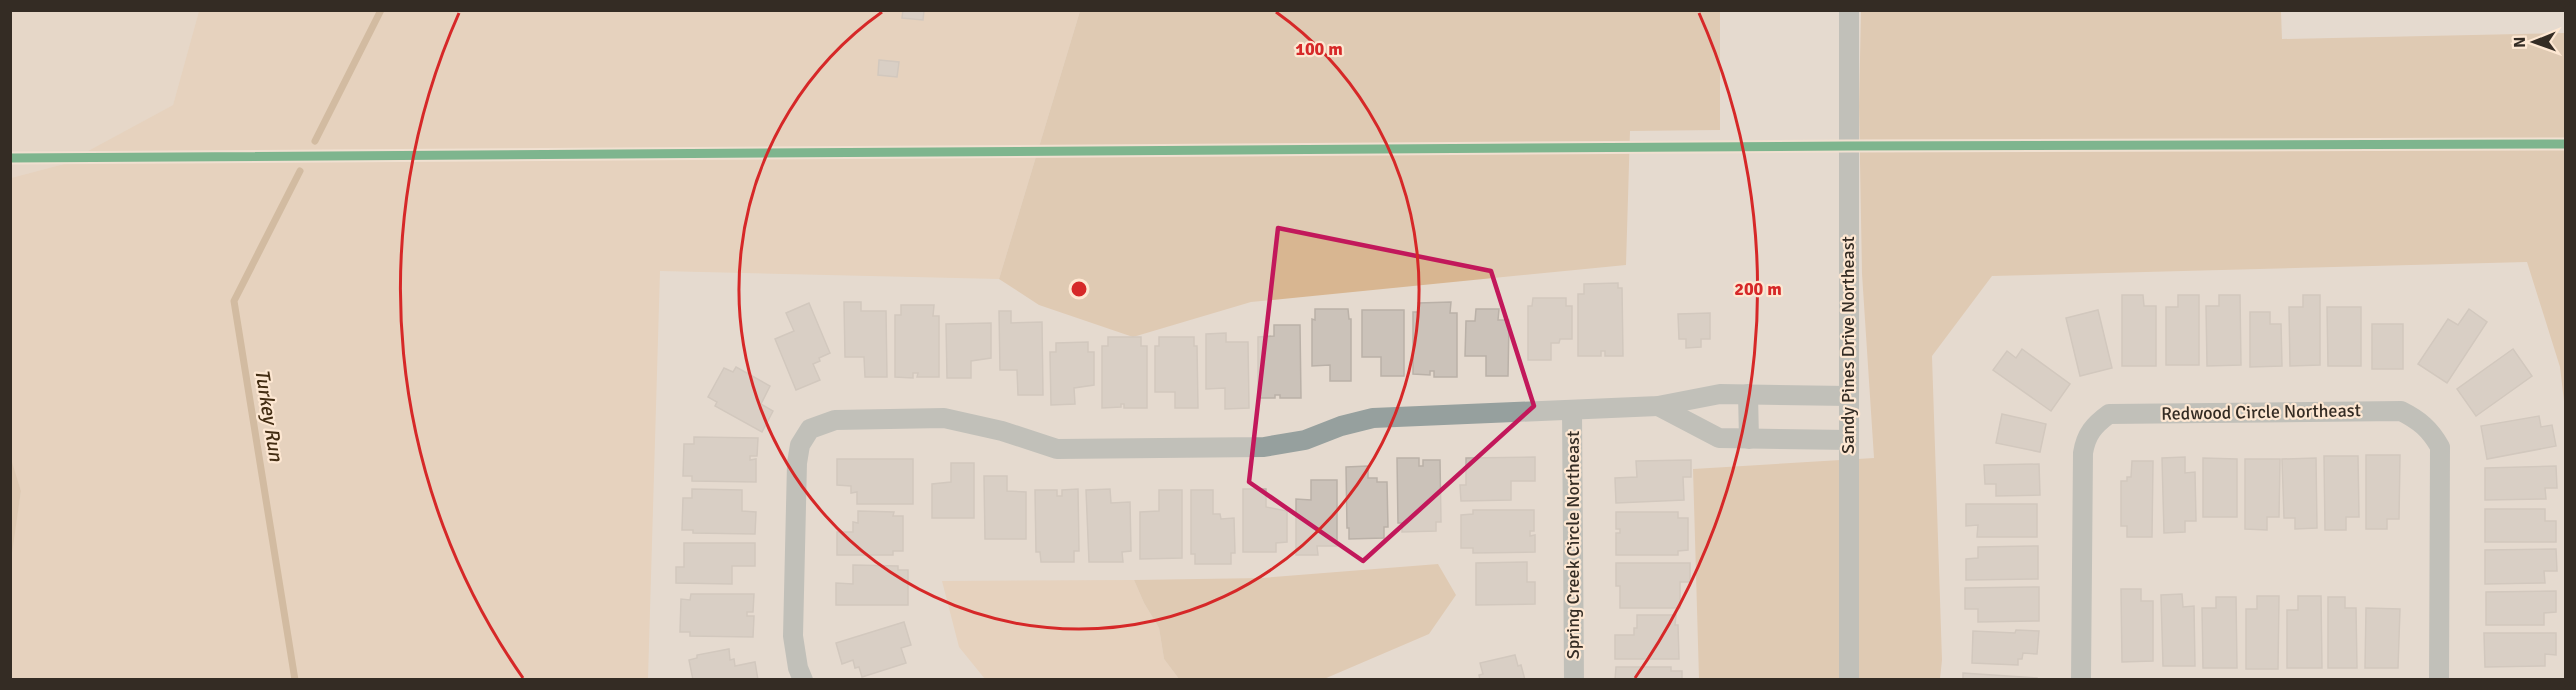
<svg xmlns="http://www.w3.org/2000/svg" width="2576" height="690" viewBox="0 0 2576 690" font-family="Signika,sans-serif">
  <rect width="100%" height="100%" fill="#e5dacf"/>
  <!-- built -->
  <path fill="#e6d2be" d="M11,11H199L173,105L64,164L11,178Z"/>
  <!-- green -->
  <g fill="#e6c8a8">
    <path d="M199,11H1080L999,279L660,271L648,679L11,680L10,560L21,491L10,459L11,178L64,164L173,105Z"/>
    <path d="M1134,580L1144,603L1159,628L1164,659L1179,679H985L959,647L942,581Z"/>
  </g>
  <!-- forest -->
  <g fill="#d8b691">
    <path d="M1080,11H1720V130L1630,131L1626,265L1251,302L1133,337L1039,305L999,279Z"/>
    <path d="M1861,11H2281L2282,39L2565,33V410L2560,367L2527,262L1992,276L1932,356L1942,660L1940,679H1699L1693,469L1874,458L1862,274L1859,106Z"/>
    <path d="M11,459L21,491L11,560Z"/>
    <path d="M1438,564L1456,595L1429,634L1324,679H1179L1164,659L1159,628L1144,603L1134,580L1261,578Z"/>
  </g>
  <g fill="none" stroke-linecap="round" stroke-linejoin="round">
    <!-- stream -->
    <g stroke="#bb9568" stroke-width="7">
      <path d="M315,141L381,10"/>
      <path d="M295,680L234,301L300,171"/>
    </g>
  </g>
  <!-- building -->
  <g fill="#cbc2b9" stroke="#bab1a8" stroke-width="1.5">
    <path d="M903,10H924L923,20L902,18Z"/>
    <path d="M879,60L899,62L897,77L878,75Z"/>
    <path d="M1618,283V288H1622L1623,356H1605V351H1601V356H1578V294H1584V284Z"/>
    <path d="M2122,295H2143L2144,306H2156V366H2122Z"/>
    <path d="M2178,295H2199V365H2166V307H2178Z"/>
    <path d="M2219,295H2240L2241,365L2207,366L2206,306H2219Z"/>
    <path d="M2303,295H2320V365L2290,366L2289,307H2303Z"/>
    <path d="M1533,298H1566V306H1572V339H1560L1559,343H1551V360H1528V306H1532Z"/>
    <path d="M844,302H861V311H886L887,377H865L864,357H845Z"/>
    <path d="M1451,302L1450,313H1457V377H1434V371H1430V375L1413,374V312H1418V303Z"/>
    <path d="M809,303L830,353L819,358L820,361L813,364L820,380L796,390L775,339L794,331L786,313Z"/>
    <path d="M901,305H934L933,316H939V377H917L918,373H913V378L895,377V315H901Z"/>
    <path d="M2327,307H2361V366H2328Z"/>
    <path d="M1315,309H1348L1349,319H1351V381H1330V365L1312,366V319L1315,320Z"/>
    <path d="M1476,309H1499L1498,320H1509L1508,376H1486V356H1465L1466,321H1475Z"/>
    <path d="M2469,309L2487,322L2447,383L2418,364L2448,319L2458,325Z"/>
    <path d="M1362,310H1404V376H1381V357H1362Z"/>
    <path d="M2098,310L2112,368L2080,376L2066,318Z"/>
    <path d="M999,311H1011V323L1042,322L1043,395H1018L1017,370H1000Z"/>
    <path d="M2250,312H2270V324H2281L2282,366L2250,367Z"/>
    <path d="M1710,313V339H1701V347L1686,348V339H1679L1678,314Z"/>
    <path d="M991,323V358L971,361V378H947L946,324Z"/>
    <rect x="2372" y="324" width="31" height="45"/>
    <path d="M1274,325H1300L1301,398H1280V395H1275V398H1258V337L1274,336Z"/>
    <path d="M1226,333V342H1248L1249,408L1225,409V388L1206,389V334Z"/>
    <path d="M1108,337H1141V346H1147V408H1124V404H1121V407L1102,408V346H1108Z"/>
    <path d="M1159,337H1194V346H1197L1198,408H1175V392H1155V346H1159Z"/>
    <path d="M1088,342V352H1094V385L1074,388L1075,404L1051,405L1050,352H1056V343Z"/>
    <path d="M2022,349L2070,384L2051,411L1993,370L2007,351L2016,358Z"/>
    <path d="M2513,349L2532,376L2476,416L2457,389Z"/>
    <path d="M736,367L770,386L761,404L773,411L762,432L715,406L717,402L708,397L724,368L733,372Z"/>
    <path d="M2002,414L2046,424L2040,452L1996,443Z"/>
    <path d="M2539,416L2541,427L2552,425L2556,446L2487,459L2481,426Z"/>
    <path d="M694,437L758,438L757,456H750V460L756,459V482L692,481V476H683L684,444H694Z"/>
    <path d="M2366,455H2400L2399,519H2387V529H2366Z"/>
    <path d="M2324,456H2358L2359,517H2346V530H2325Z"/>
    <path d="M1535,457V481H1511V500L1461,501L1460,485H1466V458Z"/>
    <path d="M2185,457V473L2195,472L2196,521H2185V532L2164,533L2162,458Z"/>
    <path d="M1397,458H1419V466H1423V460H1440L1441,522H1436V531L1402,532V523H1398Z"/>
    <path d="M2203,458L2237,459V517H2203Z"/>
    <path d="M2316,458L2317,528L2295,529V518H2284L2282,459Z"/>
    <path d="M837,459H913V504H857V492L851,493V486L837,485Z"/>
    <path d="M2245,459H2280L2279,517H2267V530L2245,529Z"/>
    <path d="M1691,460V477H1683L1684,500L1616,503L1615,478L1637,477L1636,461Z"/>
    <path d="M2132,461H2153L2152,537H2127V526H2121V481H2127V477H2131Z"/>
    <path d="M951,463H974V518H932V484L951,482Z"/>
    <path d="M2039,464L2040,495L1996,496V484H1985L1984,465Z"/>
    <path d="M1368,466V478H1377V482H1387L1388,527H1384V538L1349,539V528H1347L1346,467Z"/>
    <path d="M2556,466L2557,488H2545L2546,499L2485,500V468Z"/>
    <path d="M984,476H1007V491L1026,492V539H985Z"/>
    <path d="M1311,480H1337V546H1317L1318,555H1296V499L1311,500Z"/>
    <path d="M692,489L742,490V511L756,512L755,534L693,533V530H682L683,498H692Z"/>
    <path d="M1078,489L1079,551H1074V562H1041L1040,552H1036L1035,490H1057V496H1062V490Z"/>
    <path d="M1110,489L1111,503L1130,502L1131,551L1122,552L1123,562H1089L1086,490Z"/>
    <path d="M1243,489H1266V507L1287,511V542L1276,543V552H1243Z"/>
    <path d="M1159,490H1182V558L1140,559V512L1159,511Z"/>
    <path d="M1191,490H1213V514H1220L1221,519L1234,518L1235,553H1231V564H1195V554H1191Z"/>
    <path d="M1966,504H2037V537H1977L1978,525L1966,526Z"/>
    <path d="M2485,509H2545V521H2556V542H2485Z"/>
    <path d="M1473,510H1534V531H1530V536L1535,535V552L1473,553V548H1461V515L1473,514Z"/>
    <path d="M858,511L894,512L893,516H903V551H893V555H837V532H853V522L858,523Z"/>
    <path d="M1616,512H1678V518H1688V550L1678,551V555H1616V533H1620V529H1616Z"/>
    <path d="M684,543H755V566H732V584L676,583V567H684Z"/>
    <path d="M2038,546V579L1966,580V559L1978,558V547Z"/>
    <path d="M2556,549L2557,571H2544L2545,583L2485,584V550Z"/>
    <path d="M1527,562V582H1535V604L1476,605V563Z"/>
    <path d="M1616,563H1690V582H1680V608H1620V586H1616Z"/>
    <path d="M853,565L898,566V570H908V605H836V583L853,584Z"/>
    <path d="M2039,587V621L1978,622V609H1965V588Z"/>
    <path d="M2121,589H2141V601H2153V661L2122,662Z"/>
    <path d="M2556,591V612L2544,613V625H2486V592Z"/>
    <path d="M691,594H754L753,612H747V616H754L753,637L690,636V632H680L681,599L690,600Z"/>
    <path d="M2182,594L2183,607L2194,606L2195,666H2163L2161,595Z"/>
    <path d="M2257,596H2279L2278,669H2246V609H2257Z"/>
    <path d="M2298,596H2321L2322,668H2287V610H2298Z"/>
    <path d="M2216,597H2236L2237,668H2203L2202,608H2216Z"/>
    <path d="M2328,597H2345V608H2356L2357,668H2328Z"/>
    <path d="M2366,608L2400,609L2398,668H2365Z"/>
    <path d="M1637,615H1676L1675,625H1678L1679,659H1615V635H1634V628H1637Z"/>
    <path d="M904,622L911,645L901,648L906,663L862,677L859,667L855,668L853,660L842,664L836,643Z"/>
    <path d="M2016,630L2039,631L2037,654L2023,653L2022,659H2018V665L1972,663L1973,631L2015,633Z"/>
    <path d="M2484,633H2556V655L2545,654V666L2485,667Z"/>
    <path d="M729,649L730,660L734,659L735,666L755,662L758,680H693L689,660L697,658V655Z"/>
    <path d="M1515,655L1518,666L1521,665L1525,680H1480L1479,675L1483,674L1480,663Z"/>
    <path d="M1616,667H1671V671H1682V680H1615Z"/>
    <path d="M1963,673L2037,678V680H1963Z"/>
  </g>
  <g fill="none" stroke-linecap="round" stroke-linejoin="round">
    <!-- minor -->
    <g stroke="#96a09e" stroke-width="20">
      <path d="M1849,10V680"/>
      <path d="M1748,394L1749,439"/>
      <path d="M1658,406L1719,438L1849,440"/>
      <path d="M1572,411L1574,680"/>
      <path d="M803,680L798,668L793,636L797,463L800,445L810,429L835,420L944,418L1002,431L1057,449L1264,447L1305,440L1341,426L1373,418L1658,406L1720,394L1848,396"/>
      <path d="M2081,680L2083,453C2086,434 2094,425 2109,414L2401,411C2419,420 2430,429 2440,447L2439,680"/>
    </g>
    <!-- cycleway casing -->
    <g stroke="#fde7d2" stroke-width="13">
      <path id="cycleway" d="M10,158L1847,146L2566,144"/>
    </g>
    <!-- cycleway -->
    <use href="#cycleway" stroke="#00873e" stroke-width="9"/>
  </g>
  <!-- marked area -->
  <path d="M0 0H2576V690H0ZM1278,228L1491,271L1534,406L1363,561L1249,482Z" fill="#e5dacf" fill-opacity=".55" fill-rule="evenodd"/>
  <path fill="none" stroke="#c2185b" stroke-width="4.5" stroke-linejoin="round" d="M1278,228L1491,271L1534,406L1363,561L1249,482Z"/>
  <!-- distance rings -->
  <g fill="none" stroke="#d62828" stroke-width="3">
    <path d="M1276 12A340 340 0 1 1 882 12"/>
    <path d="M523 678A679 679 0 0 1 459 13M1699 13A679 679 0 0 1 1635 678"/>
  </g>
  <g text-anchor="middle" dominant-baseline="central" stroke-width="4.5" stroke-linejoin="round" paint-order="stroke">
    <!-- street labels -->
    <g font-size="18" fill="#342c24" stroke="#fde7d2">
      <text transform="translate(1848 345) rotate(-90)">Sandy Pines Drive Northeast</text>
      <text transform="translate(2261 412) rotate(-1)">Redwood Circle Northeast</text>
      <text transform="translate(1573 545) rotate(-90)">Spring Creek Circle Northeast</text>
    </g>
    <!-- water labels -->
    <g font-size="20" font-style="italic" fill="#432d13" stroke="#fde7d2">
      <text transform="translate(269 415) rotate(81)">Turkey Run</text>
    </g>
  </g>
  <circle cx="1079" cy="289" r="9" fill="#d62828" stroke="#fde7d2" stroke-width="3"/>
  <g font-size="18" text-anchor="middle" font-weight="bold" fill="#d62828" stroke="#fde7d2" stroke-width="4.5" stroke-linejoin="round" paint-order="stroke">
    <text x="1319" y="55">100 m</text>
    <text x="1758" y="295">200 m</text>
  </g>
  <!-- border -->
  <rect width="2576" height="690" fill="none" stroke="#342c24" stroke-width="24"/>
  <!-- north arrow -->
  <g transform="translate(2534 42) rotate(269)" stroke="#fde7d2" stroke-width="4.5" paint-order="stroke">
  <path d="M0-4.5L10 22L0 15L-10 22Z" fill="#342c24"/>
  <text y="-9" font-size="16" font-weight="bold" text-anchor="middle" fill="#342c24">N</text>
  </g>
</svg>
